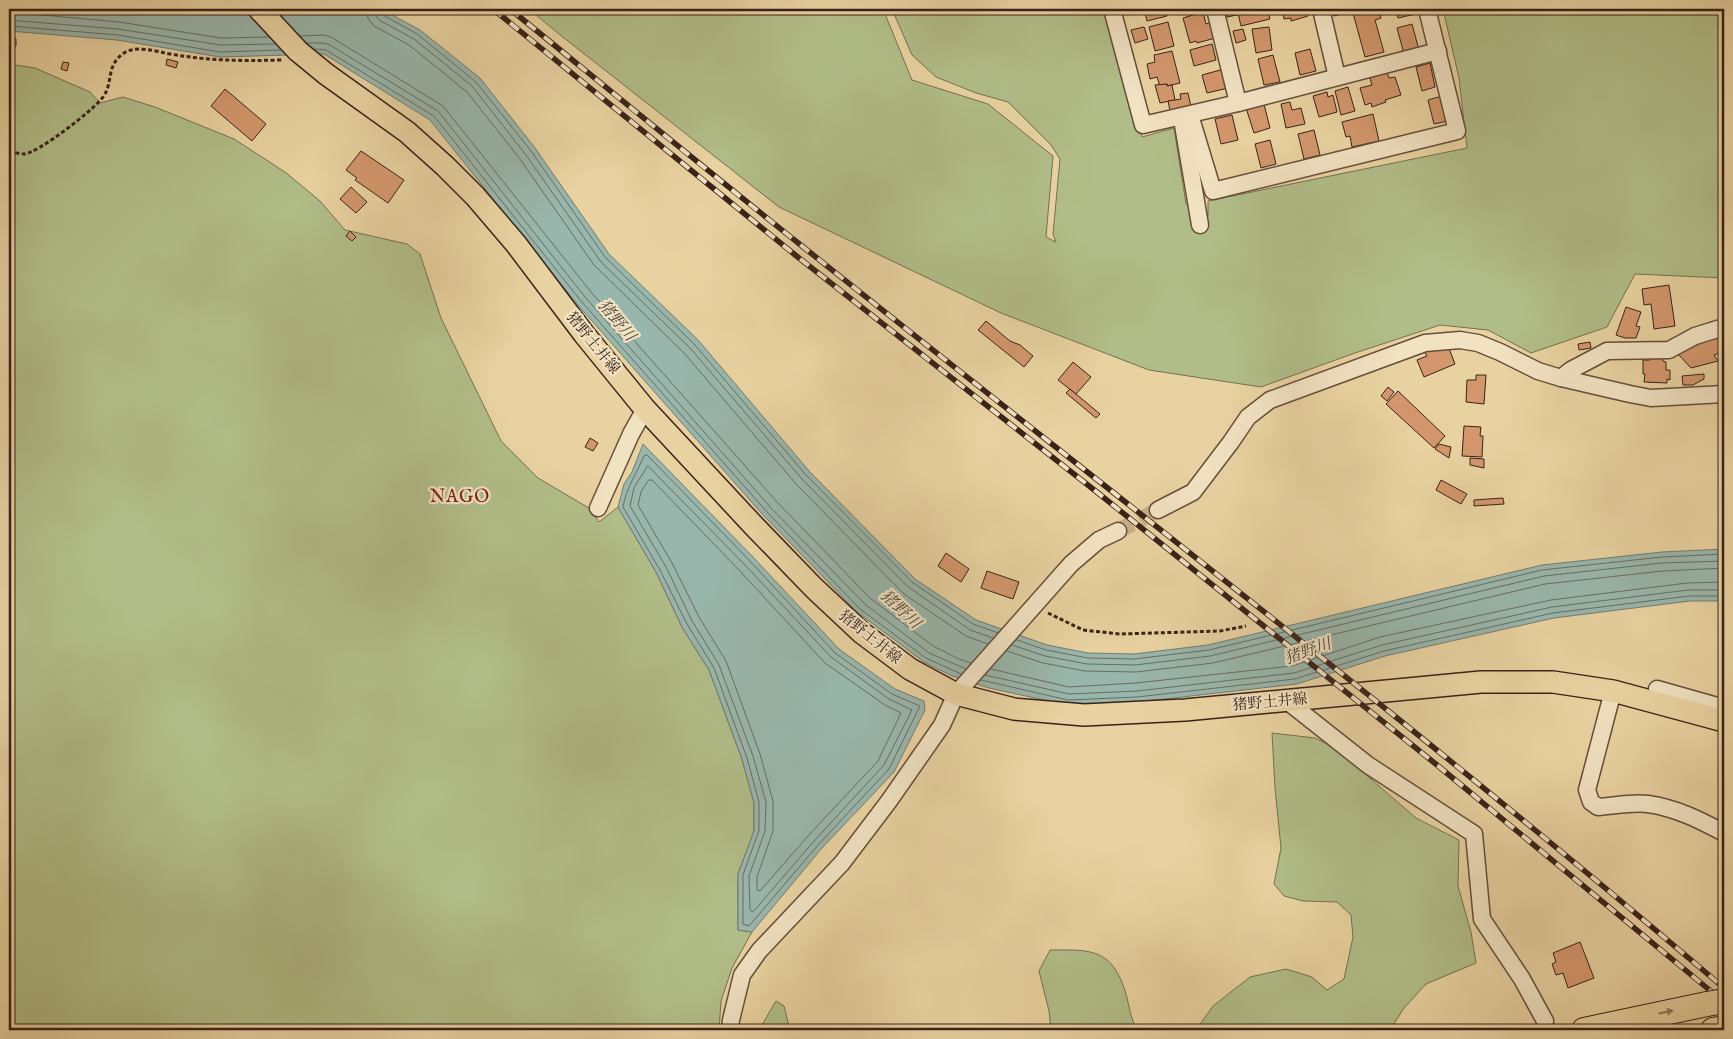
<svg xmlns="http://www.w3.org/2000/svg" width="1733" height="1039" viewBox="0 0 1733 1039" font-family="'IM FELL English','Noto Serif JP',serif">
  <rect width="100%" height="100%" fill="#e9d2a1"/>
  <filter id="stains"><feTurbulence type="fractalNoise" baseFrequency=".004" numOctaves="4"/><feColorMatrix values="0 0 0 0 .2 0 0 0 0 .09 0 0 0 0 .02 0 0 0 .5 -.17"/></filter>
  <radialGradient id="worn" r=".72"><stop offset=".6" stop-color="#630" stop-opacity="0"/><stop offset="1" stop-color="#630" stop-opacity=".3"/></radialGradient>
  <!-- green -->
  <g fill="#b1bd88" stroke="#757050">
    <path d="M529,9H883L912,80L988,104L1053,156L1046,237L1056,242L1053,234L1060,159L1051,145L1008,102L976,93L936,77L912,55L892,9H1105L1142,137L1174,128L1186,204L1203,200L1208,216V201L1467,148L1459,78L1443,9H1724V278L1635,274L1607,327L1531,353L1488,330L1440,325L1355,353L1261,387L1149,370L1001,313L779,207L559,34Z"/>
    <path d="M9,64L35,68L90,92L100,103L123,97L155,107L234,139L285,172L320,201L345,230L407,244L420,254L441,318L501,441L538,478L589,508L599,522L618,507L656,572L682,627L709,670L742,759L754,803V831L738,874V930L752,932L732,968L721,1001L719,1030H9Z"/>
    <path d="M1272,733L1315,738L1335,748L1416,818L1459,840L1458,886L1471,932L1476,963L1426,984L1404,1008L1390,1030H1196L1213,1006L1250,977L1286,969L1312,977L1327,990L1344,979L1353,937L1351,915L1337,902L1303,901L1284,896L1274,884L1281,848L1275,788Z"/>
    <path d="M1050,950C1086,950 1109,947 1123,985C1129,1000 1129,1016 1137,1030H1051L1049,1011L1039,971Z"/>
    <path d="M776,1001L784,1006L790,1030H759Z"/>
  </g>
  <!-- water -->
  <g fill="#99b6ac" stroke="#737b71">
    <path d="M9,9H381L420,30L480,78L535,148L609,254L698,340L810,472L915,579L976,620L1047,645L1088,653L1134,654L1208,645L1542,565L1662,552L1724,549V601H1690L1554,618L1385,656L1297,684L1138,702L1067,705L989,688L952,676L924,662L857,612L763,515L577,304L430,120L324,54L220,57L117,40L9,31Z"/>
    <path d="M643,444L753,557L839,649L895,689L924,701L925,710L894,772L822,848L752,932L738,930V874L754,831V803L742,759L709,670L682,627L656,572L618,507L624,484L632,472Z"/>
  </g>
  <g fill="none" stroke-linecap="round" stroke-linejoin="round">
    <!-- shore -->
    <g stroke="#696c62" stroke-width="1">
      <path d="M366,9L368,18L374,26L409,45L467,92L520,159L594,265L684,353L797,485L904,594L966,636L988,644"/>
      <path d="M374,9L375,15L379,20L414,39L472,86L526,155L601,262L690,348L802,479L907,586L970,630L993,638"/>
      <path d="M380,9L383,15L417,34L476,82L531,151L605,257L694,344L806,475L912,582L973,624L998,633"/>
      <path d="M9,12L119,22L221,38L269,37"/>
      <path d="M9,20L118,29L221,45L275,44"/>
      <path d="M9,26L118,35L220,52L281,50"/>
      <path d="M300,36L324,35L331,37L443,106L591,292L777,502L870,598L933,646L959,659L971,663"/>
      <path d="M307,43H324L330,45L438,111L585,297L771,508L865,604L929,653L966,669"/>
      <path d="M315,49L326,50L434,116L581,301L767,512L860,609L926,658L961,674"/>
      <path d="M647,455L749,560L835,653L892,694L920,706L889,769L818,845L749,926L743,924V875L759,830V802L747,758L714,668L687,624L660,570L623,507C626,488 637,473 644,456Z"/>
      <path d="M648,466L744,564L831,657L889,699L912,710L884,765L814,841L753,912L750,910L749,876L765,831L766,802L753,756L719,665L692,621L666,567L630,506L634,488Z"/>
      <path d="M649,480H652L739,570L825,663L885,705L901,713L878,761L808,836L760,891L757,890V877L773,831V801L760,754L726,661L699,617L672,563L638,505L641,492Z"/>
      <path d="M1017,640L1046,650L1088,658L1134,659L1209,650L1542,570L1662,557L1724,554"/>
      <path d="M1012,645L1045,656L1087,664L1135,665L1210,656L1544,576L1662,563L1724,561"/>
      <path d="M1007,651L1043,663L1085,671L1136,672L1213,663L1545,584L1663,571L1724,568"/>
      <path d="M991,669L1069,687L1136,683L1292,666L1380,637L1551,600L1687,583L1724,582"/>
      <path d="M985,675L1069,694L1137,691L1294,673L1382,645L1552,607L1688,590H1724"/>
      <path d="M981,680L1068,700L1137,697L1295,679L1384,651L1553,613L1689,596H1724"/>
    </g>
  </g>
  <!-- building -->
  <g fill="#d4976d" stroke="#392219">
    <path d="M1144,9H1165L1167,16L1147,21Z"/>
    <path d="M1224,9H1236L1237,15L1227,17Z"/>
    <path d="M1237,9H1267L1270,19L1241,26Z"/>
    <path d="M1278,9H1306L1308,16L1291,21V18L1284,19L1283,13L1279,14Z"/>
    <path d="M1332,9H1357V10L1334,16Z"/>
    <path d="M1368,9H1378L1381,18L1375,20L1384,52L1365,57L1353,13Z"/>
    <path d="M1396,9H1419L1420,13L1398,18Z"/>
    <path d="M1203,12L1206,24L1215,21L1219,37L1197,43L1196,41L1190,43L1183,18Z"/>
    <path d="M1168,22L1174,46L1155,51L1149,27Z"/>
    <path d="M1412,24L1419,50L1404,54L1397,28Z"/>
    <path d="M1144,27L1148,39L1135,43L1131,30Z"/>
    <path d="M1269,27L1272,50L1256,53L1252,29Z"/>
    <path d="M1243,29L1246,40L1236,43L1233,31Z"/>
    <path d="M9,38L16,39V46H9Z"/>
    <path d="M1212,44L1216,60L1194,66L1190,50Z"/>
    <path d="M1310,49L1316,71L1300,75L1295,53Z"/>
    <path d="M1172,51L1180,83L1167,86V84L1160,86L1157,77L1150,79L1147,64L1155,62L1154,55Z"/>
    <path d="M1273,55L1280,82L1264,85L1258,59Z"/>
    <path d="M167,59L178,62L176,68L166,65Z"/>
    <path d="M63,62L69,63L67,71L61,69Z"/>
    <path d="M1430,63L1435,87L1422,91L1416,67Z"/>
    <path d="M1224,69L1228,88L1207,93L1202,75Z"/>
    <path d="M1387,72L1389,78L1395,77L1401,95L1385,100L1386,102L1372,107L1371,103L1365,105L1360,88L1372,85L1370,78Z"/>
    <path d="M1167,84V86L1172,85L1175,100L1160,103L1155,85Z"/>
    <path d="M1348,87L1355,111L1341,115L1335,91Z"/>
    <path d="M225,89L266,124L252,141L211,106Z"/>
    <path d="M1327,92L1328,97L1333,95L1337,112L1319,117L1313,96Z"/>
    <path d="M1188,93L1191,107L1171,115L1168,101L1181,99L1180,94Z"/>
    <path d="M1442,96L1448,121L1434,124L1428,100Z"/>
    <path d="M1290,102L1292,110L1301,108L1305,124L1286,128L1281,104Z"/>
    <path d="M1264,104L1270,128L1254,133L1246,108Z"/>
    <path d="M1373,114L1379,141L1352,147L1350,136L1346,137L1342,122Z"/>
    <path d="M1232,115L1238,140L1221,144L1215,119Z"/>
    <path d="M1314,130L1320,155L1304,159L1298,134Z"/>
    <path d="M1270,140L1276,164L1261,168L1255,144Z"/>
    <path d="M361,151L404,180L388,203L355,180L357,178L346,170Z"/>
    <path d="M351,187L367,202L356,213L340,199Z"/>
    <path d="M350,231L356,237L352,241L346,236Z"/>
    <path d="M1669,285L1675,326L1654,329L1651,304L1644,305L1642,289Z"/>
    <path d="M1626,307L1641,312L1636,326L1640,327L1636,338H1625L1616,335Z"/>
    <path d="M986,321L1010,341L1020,345L1033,356L1024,367L978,330Z"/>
    <path d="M1721,336L1724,344V352L1714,355L1718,361L1691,368L1678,354L1698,342Z"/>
    <path d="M1590,342L1591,348L1579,350L1578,344Z"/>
    <path d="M1448,346L1455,364L1424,377L1417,360L1427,356L1424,351Z"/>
    <path d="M1650,357L1663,358V361L1666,362V370H1670V380L1667,379V383L1644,382L1645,374H1643V360H1650Z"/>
    <path d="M1073,362L1091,377L1076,394L1058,380Z"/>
    <path d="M1704,374V379L1693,385H1683L1682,376Z"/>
    <path d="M1476,375H1486L1484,404L1466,402L1467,380H1476Z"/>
    <path d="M1388,387L1394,392L1387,401L1381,396Z"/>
    <path d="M1070,389L1100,414L1096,418L1066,393Z"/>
    <path d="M1398,391L1445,436L1434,448L1386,404Z"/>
    <path d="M1464,426L1481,427L1480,436H1483L1482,457L1462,456Z"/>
    <path d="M590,438L598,443L593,451L585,447Z"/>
    <path d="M1439,444L1451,447L1449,458L1435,449Z"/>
    <path d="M1470,458L1484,459V468L1470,465Z"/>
    <path d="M1441,480L1467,494L1461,504L1436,490Z"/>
    <path d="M1503,498L1504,504L1474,506V500Z"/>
    <path d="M946,553L969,569L961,582L938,566Z"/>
    <path d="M987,571L1019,582L1013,599L981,588Z"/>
    <path d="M1580,942L1594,978L1568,988L1563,973L1556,975L1552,964L1556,962L1553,953Z"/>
  </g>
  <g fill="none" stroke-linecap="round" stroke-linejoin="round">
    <!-- minor-tunnel -->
    <path stroke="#c6af86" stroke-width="16" stroke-dasharray="16 8" stroke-linecap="butt" d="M1118,531L1158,510"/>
    <!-- minor casing -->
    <g stroke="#654e3b" stroke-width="19">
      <g id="minor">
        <path d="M1112,9L1143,125L1238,103L1438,51"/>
        <path d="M1215,9L1238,103"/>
        <path d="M1321,9L1337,77"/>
        <path d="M1190,115L1213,191L1457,131L1427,9"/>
        <path d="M1182,119L1200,225"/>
        <path d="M1561,378L1571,370L1607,351L1669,350L1695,336L1724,327"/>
        <path d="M598,508L631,434L645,409"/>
        <path d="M1158,510L1193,492L1231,442L1248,417L1270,400L1425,343L1460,340L1478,343L1500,352L1538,371L1561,378L1630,394L1651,398L1724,394"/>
        <path d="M1657,689L1724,708"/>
        <path d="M1613,691L1587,790L1591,802L1598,807C1614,806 1632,802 1648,804C1676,808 1700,820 1724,833"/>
        <path d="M1287,701L1368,765L1474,834L1482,919L1522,979L1545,1021"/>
        <path d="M730,1030L731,1020L742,975L759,951L842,863L889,801L942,725L956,694L1071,564L1099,540L1118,531"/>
      </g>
    </g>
    <!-- major casing -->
    <g stroke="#392219" stroke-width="24">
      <path id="major" d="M259,9L298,51L326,74L407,132L445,166L475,196L516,244L584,334L645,409L754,526L814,588L862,633L910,669L956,694L1014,709L1084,715L1185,710L1481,682H1553L1613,691L1724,721"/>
    </g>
    <!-- highway casing -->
    <g stroke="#392219" stroke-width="26">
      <g id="highway">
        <path d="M1584,1030L1707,1004"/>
        <path d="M1713,1030L1724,1028"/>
      </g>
    </g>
    <!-- path -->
    <g stroke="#392219" stroke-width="3" stroke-dasharray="4 2.5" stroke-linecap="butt">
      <path d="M9,151C13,152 19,154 24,154C37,154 95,109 103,97C114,82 105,66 124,53C134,46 153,50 165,53C206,61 240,61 282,60"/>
      <path d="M1048,613L1083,630L1120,634L1220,631L1246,626"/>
    </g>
    <!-- minor -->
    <use href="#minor" stroke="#f1e2c2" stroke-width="16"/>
    <!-- major -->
    <use href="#major" stroke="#e9d2a1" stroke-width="21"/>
    <!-- highway -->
    <use href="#highway" stroke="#e9d2a1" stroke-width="24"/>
    <!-- rail casing -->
    <g stroke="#392219" stroke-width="5.5">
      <g id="rail">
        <path d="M493,9L794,254L1098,493L1437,765L1724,1002"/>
        <path d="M510,9C607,88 704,168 802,246C1110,492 1424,732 1724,988"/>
      </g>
    </g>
    <!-- rail -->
    <use href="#rail" stroke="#f1e2c2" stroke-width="4" stroke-dasharray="11" stroke-linecap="butt"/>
    <!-- highway-bridge casing -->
    <g stroke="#392219" stroke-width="26" stroke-linecap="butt">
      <path id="highway-bridge" d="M1707,1004L1724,1001"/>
    </g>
    <!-- highway-bridge -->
    <use href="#highway-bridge" stroke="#e9d2a1" stroke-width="24"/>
  </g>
  <!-- one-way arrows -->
  <defs><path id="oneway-solid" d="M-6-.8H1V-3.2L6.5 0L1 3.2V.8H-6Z" transform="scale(1.25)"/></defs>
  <use fill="#917a5d" href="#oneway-solid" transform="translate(1666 1012) rotate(-12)"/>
  <g text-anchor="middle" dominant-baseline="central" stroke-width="4.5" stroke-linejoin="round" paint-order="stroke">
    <!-- street labels -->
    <g font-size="15" fill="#392219" stroke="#f1e2c2">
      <text transform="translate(593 343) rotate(51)">猪野土井線</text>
      <text transform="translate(870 637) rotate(39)">猪野土井線</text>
      <text transform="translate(1270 702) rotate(-5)">猪野土井線</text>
    </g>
    <!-- water labels -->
    <g font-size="16" font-style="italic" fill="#51473e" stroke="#f1e2c2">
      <text transform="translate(616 321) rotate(50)">猪野川</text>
      <text transform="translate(900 610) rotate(43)">猪野川</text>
      <text transform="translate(1308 652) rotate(-20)">猪野川</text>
    </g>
    <!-- quarter labels -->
    <g font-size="18" letter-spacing="1" fill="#7a1f14" stroke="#f1e2c2">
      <text x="460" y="497">NAGO</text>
    </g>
  </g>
  <!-- margin -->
  <rect width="1733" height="1039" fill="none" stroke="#e9d2a1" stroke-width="30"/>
  <rect x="10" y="10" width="1713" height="1019" fill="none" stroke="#392219" stroke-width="2.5"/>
  <rect x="15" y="15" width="1703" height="1009" fill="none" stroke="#392219"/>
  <rect width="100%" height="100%" filter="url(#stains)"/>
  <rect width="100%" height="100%" fill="url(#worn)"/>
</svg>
